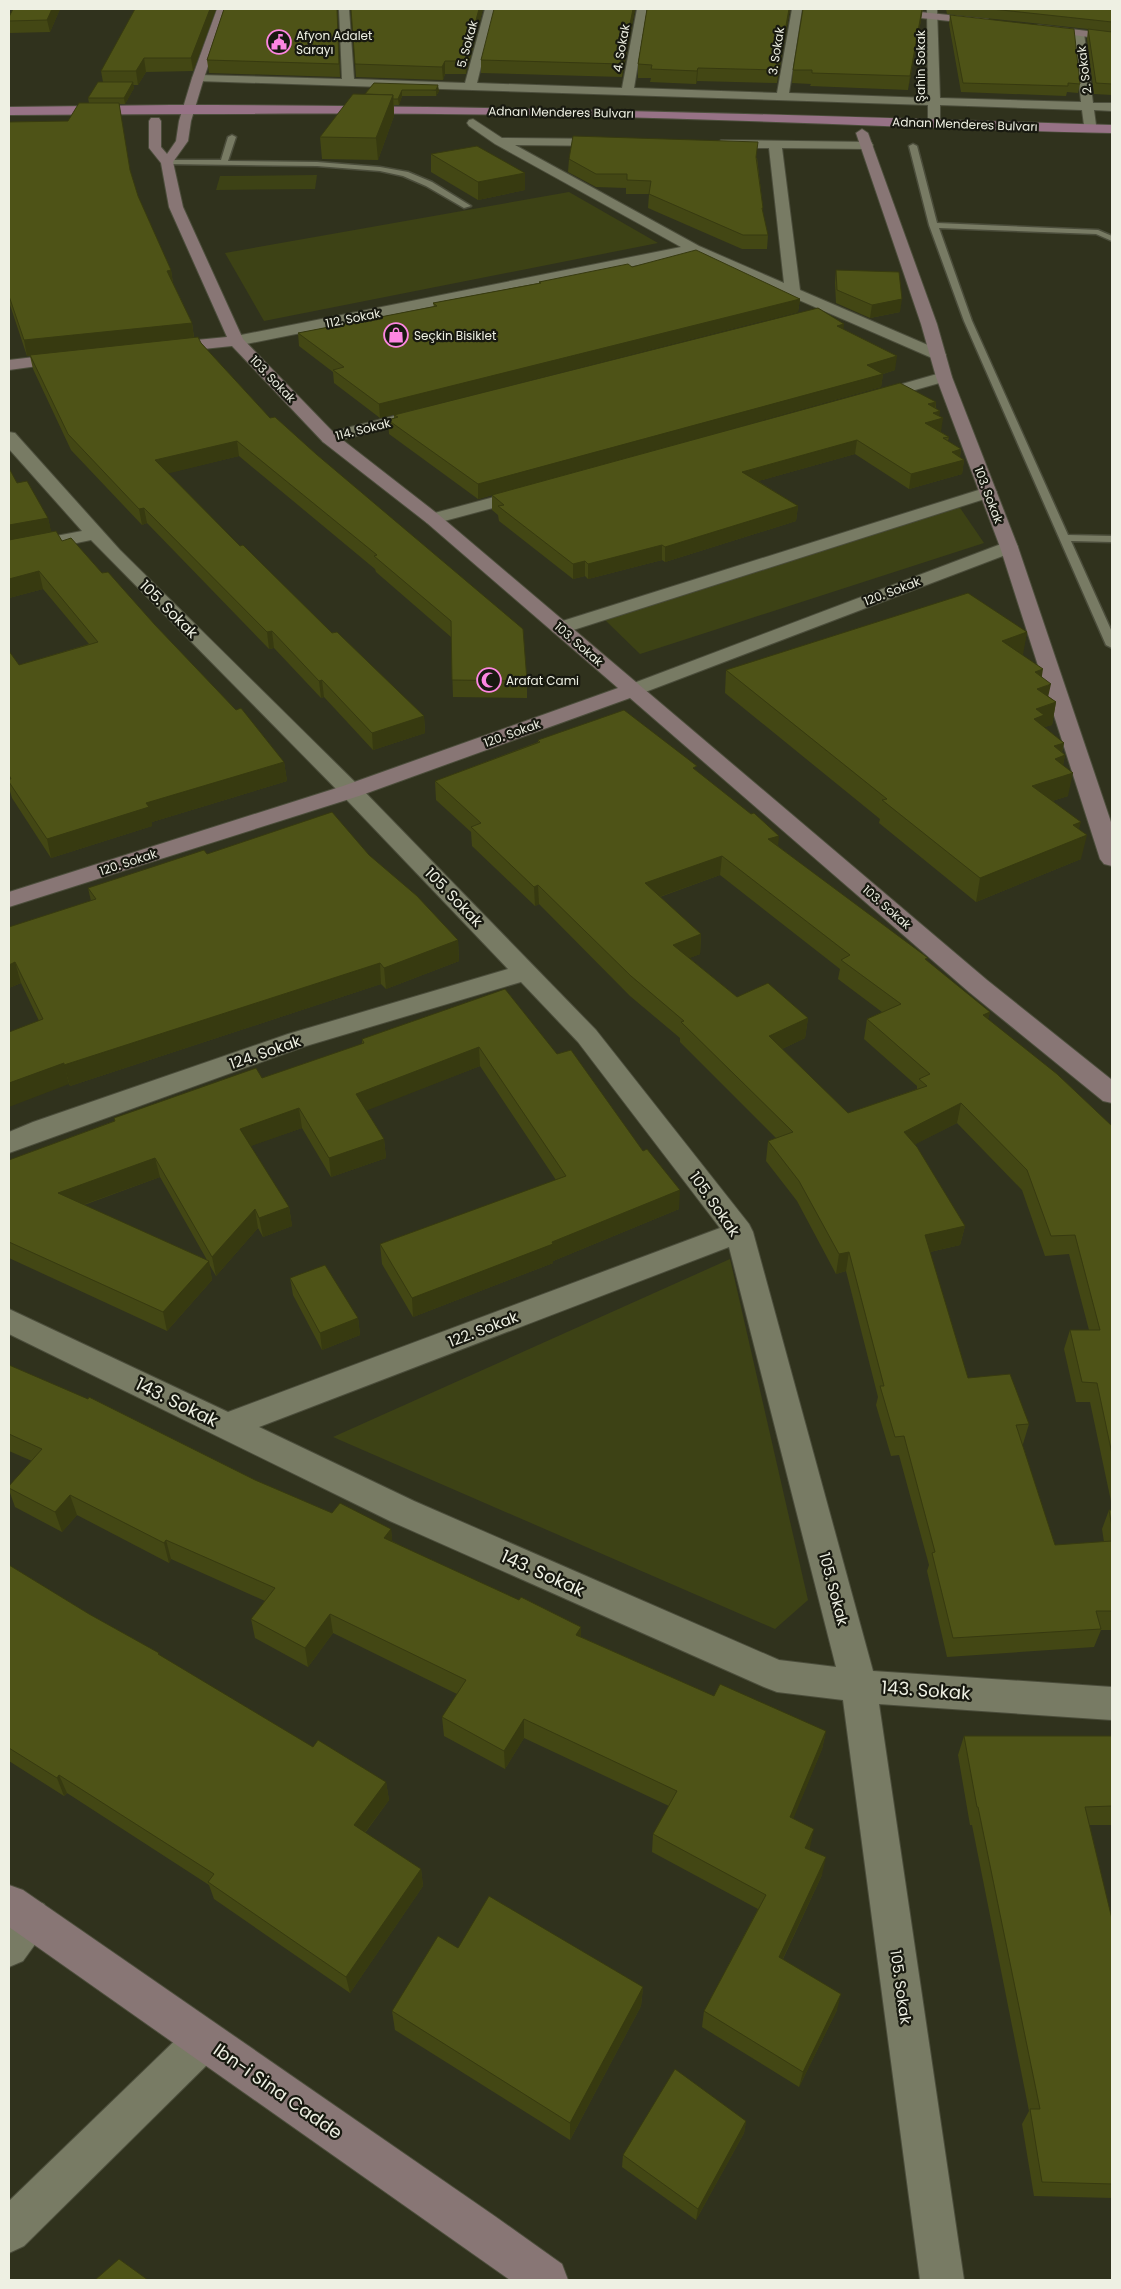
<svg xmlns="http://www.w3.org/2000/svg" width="1121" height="2289" viewBox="0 0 1121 2289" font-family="Poppins,sans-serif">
  <rect width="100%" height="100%" fill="#30321d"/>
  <!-- green -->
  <g fill="#3d4215">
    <path d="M317,175L315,189L216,190L220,176Z"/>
    <path d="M569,192L658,243L264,321L225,253Z"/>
    <path d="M956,502L984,543L640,654L603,618Z"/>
    <path d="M730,1259L808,1600L775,1629L333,1437Z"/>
  </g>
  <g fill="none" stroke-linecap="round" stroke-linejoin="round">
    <!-- lane casing -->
    <g stroke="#4b4d3b" stroke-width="3">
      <g id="lane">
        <path d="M232,135L236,137L228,161L317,162L380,167L408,172L432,182L471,206L464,208L426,186L403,176L380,171L317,166L167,164L163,162L167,160H221L228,137Z"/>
        <path d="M913,144L917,146L937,223L1098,230L1112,236V241L1096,234L939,228L972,321L1068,535L1112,536V542L1071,541L1112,632V648L1106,645L964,321L929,225L909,146Z"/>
      </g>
    </g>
    <!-- street casing -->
    <g stroke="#4b4d3b" stroke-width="2">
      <g id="street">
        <path d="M339,9H349L354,79L465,83L485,9H495L477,83L622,88L637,9H647L634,88L777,93L792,9H802L789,93L928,98L927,9H937L940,98L1081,102L1074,33L1079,30L1084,33L1093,103H1112V111L1094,110L1096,125L1090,129L1084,125L1082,110L940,105V120L934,124L928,120V105L198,81L192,78L198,75L342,79Z"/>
        <path d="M473,119L502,138L612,139L614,142L608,146L515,145L699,246L784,283L769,148H721L715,144L721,140L871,142L873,145L871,148L867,149L782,148L800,290L944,352L946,355L944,358H932L693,254L236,346L231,344L228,341L231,338L236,336L681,247L495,144L469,126L467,123L469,120Z"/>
        <path d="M944,372L950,374L952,377L950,380L873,402L867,400L865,397L867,394Z"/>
        <path d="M425,408L431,409L433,413L431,417L329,443L323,442L321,438L323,434Z"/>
        <path d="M9,432L15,433L120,550L359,786L596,1030L749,1224L753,1232L873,1671L1112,1687V1720L879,1704L964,2280H920L843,1700L777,1692L764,1687L390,1521L9,1334V1309L228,1412L720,1228L578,1042L521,982L306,1046L9,1153V1132L33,1122L288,1034L508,969L343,796L91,540L9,557V545L82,531L9,449ZM729,1247L836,1667L779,1660L414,1501L259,1427Z"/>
        <path d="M988,487L994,488L997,492L994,496L567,632L560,634L553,632L550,628L553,624Z"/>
        <path d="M528,488L534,489L537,493L534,497L433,524L427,523L424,519L427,515Z"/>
        <path d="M1009,541L1016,543L1018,547L1016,551L640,694L633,696L626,694L623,690L626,686Z"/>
        <path d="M30,1898L44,1904L50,1918L44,1932L23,1961L9,1967V1914L16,1904Z"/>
        <path d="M204,2020L218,2026L224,2040L218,2054L24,2246L9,2253V2201L190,2026Z"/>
      </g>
    </g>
    <!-- secondary casing -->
    <g stroke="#4b4d3b" stroke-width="2">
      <g id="secondary">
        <path d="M217,9H227L204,78L191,121L188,141L173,162L183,207L243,339L335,434L439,515L987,980L1112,1080V1103L1103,1101L969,992L630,698L359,796L9,907V892L343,786L618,688L427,523L323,442L232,346L165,353L159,351L157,348L159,345L165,343L227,337L169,207L161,163L149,148V121L151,118H159L161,121V147L167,154L176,141L179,121L192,78Z"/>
        <path d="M858,9H891L988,19L993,22L988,25L863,12Z"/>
        <path d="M1038,25L1112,34V40L1034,30L1033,28Z"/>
        <path d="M862,129L868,133L937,324L952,377L1018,547L1112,825V866L1104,864L1100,859L1000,547L936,377L921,324L856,133Z"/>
        <path d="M68,353L74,355L76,358L74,361L9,370V360Z"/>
        <path d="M9,1885L23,1890L496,2217L562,2264L568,2280H510L9,1927Z"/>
      </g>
    </g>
    <!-- primary casing -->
    <g stroke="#4b4d3b" stroke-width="2">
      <path id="primary" d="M171,105C485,105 798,115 1112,125V133C935,129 758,120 580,116C390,112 199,114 9,115V107Z"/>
    </g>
    <!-- lane -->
    <use href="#lane" fill="#787b64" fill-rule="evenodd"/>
    <!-- street -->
    <use href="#street" fill="#787b64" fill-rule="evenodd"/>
    <!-- secondary -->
    <use href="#secondary" fill="#887675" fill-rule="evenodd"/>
    <!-- primary -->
    <use href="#primary" fill="#977286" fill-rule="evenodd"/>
  </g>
  <!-- wall -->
  <g fill="#434714" fill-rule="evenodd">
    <path d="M13,9H60L50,32L9,33V17Z"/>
    <path d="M216,9L193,71L146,72L138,85H133L134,88L125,104H119L130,170L138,196L171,270L173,283L192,323L194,337L201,343L270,418L527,681V698L453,697L451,637L376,572L375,569L239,456L168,473L240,546L332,633L424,716L425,733L373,750L324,697L321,698L274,648L269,649L147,523L142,525L71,450L33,369L30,356H27L9,302V122L68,121L89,103L88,98L103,82L101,71Z"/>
    <path d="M224,9H337L340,77L209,73L207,60Z"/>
    <path d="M351,9H483L466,74H445L443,80L356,77Z"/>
    <path d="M635,9L622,77L481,73V60Z"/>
    <path d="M647,9H790L777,83L697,81L696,84L650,82L651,78H638V64Z"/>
    <path d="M803,9H923L908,90L810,86L811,84L792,83L793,70Z"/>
    <path d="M946,9H1112V95L1094,94L1087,39L1088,29L947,14Z"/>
    <path d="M950,15L1080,84L1078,93L1067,92L1066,96L961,92L949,24Z"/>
    <path d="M374,83L439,91L436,96H402L399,105H394V116L378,160L322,159L320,137L365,94Z"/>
    <path d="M431,154L525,173V190L478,200L431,172Z"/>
    <path d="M757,158L763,208V214L768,235L767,249H742L648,208L649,194H626V188L596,187L568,172L569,159Z"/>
    <path d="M632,267L800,299L798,312L380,418L334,383L333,372L299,346L298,333L434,307L433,303L539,283V282Z"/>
    <path d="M836,270L900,312L870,318L836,303L835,283Z"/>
    <path d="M843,329L895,370L883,374L881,387L478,499L389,434L388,420L394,418V415Z"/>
    <path d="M936,402V408L939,416L941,432L949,437L948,441L961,449L960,457L964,460L962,474L909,489L855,454L758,481L798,506L796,521L665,562L662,560L588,579L585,576L573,579L499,521L498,515L492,510V495Z"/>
    <path d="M9,468L17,483L48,518L51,532L102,573L155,625L284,762L287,781L152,822V826L51,858L12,798L9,788V651L19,665L89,644L43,589L9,598Z"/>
    <path d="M1027,632L1022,655L1042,677L1048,696L1056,702L1052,725L1044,727L1064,743L1062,752L1065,755L1063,765L1068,796L1052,801L1079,829L1081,859L976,902L879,823L880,819L725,693L726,670Z"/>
    <path d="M538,740L697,771L778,846L927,961L990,1012L988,1019L1112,1126V1506L1090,1402H1076L1064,1349L1070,1330H1089L1069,1254L1045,1256L1022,1190L957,1123L915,1144L965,1226L960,1245L930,1252L968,1378L1029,1424L1023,1444H1022L1055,1545L1104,1542L1102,1529L1109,1510H1112V1630H1101L1094,1647L947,1657L927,1571L929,1565L899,1455L891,1456L876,1405L878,1397L846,1271L836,1274L797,1201L766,1161L768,1141L776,1138L680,1042V1038L630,996L539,904L535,906L472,846L471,832L436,800L435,781L538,742ZM720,875L840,969L838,979L882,1012L867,1019L864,1039L917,1086V1089L848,1113L782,1049L805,1038L808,1018L737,997L689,958L700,954L701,934L660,897Z"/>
    <path d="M207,854L369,855L458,940L459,961L386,989L381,984L70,1086L21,983L9,988V927L91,901L88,888Z"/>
    <path d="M505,989L679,1209L553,1261V1263L413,1317L382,1264L380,1244L556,1180L480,1066L366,1110L384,1139L386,1158L331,1177L302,1128L250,1146L289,1207L292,1226L263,1237L258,1228L216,1276L209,1264L212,1280L167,1331L9,1258V1160L114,1121V1118L262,1078L362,1044V1039ZM160,1177L207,1260L84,1205Z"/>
    <path d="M290,1278L358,1318L360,1335L322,1350L293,1295Z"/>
    <path d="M9,1365L255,1480L332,1513L391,1529L392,1541L581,1637L714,1696L826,1731L822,1749L793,1818L810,1847L809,1849L822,1875L783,1959L837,2010L799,2087L702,2027L704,2011L758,1909L652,1852L653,1834L669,1806L524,1738L505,1769L444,1736L442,1717L457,1694L333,1633L308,1667L255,1638L251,1619L265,1601L171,1559L169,1563L77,1515L62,1532L15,1507L9,1490V1486L32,1461L9,1451Z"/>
    <path d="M9,1565L89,1614L159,1653L160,1656L313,1747L386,1782L389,1800L365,1833L421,1869L423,1886L350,1993L214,1899L209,1885L67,1793L64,1796L9,1761Z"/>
    <path d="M964,1736H1112V1825H1089L1112,1919V2198L1034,2196L1022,2124L1029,2111L972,1825H970L958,1755Z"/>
    <path d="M458,1948L643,1987L641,2006L570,2140L395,2030L392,2011Z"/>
    <path d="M746,2121L744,2133L696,2220L622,2167L623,2155Z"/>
  </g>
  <!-- shaded-wall -->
  <g fill="#373a10">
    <path d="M52,9H60L50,32L47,20Z"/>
    <path d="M210,9H216L193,71L191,58Z"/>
    <path d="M479,9H483L466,74L465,61Z"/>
    <path d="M633,9H635L622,77V64Z"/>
    <path d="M789,9H790L777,83L778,70Z"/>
    <path d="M922,9L921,20L908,90L910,76Z"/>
    <path d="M144,58L146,72L138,85L136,71Z"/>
    <path d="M445,61V74L443,80L442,67Z"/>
    <path d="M698,68L697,81L696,84L697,71Z"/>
    <path d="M133,82L134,88L125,104L124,98Z"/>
    <path d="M438,85L439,91L436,96V90Z"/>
    <path d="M402,90V96L399,105L398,99Z"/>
    <path d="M393,95L394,116L378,160L376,138Z"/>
    <path d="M525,173V190L478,200V182Z"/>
    <path d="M171,270L173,285L167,271Z"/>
    <path d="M800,299L798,312L380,418L379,404Z"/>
    <path d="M902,299L900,312L870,318L872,305Z"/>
    <path d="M192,323L194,339L27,356L24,340Z"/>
    <path d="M844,324L843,337L837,326Z"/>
    <path d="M897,356L895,370L883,374L881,387L478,499V484Z"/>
    <path d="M936,402L935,412L940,411L939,419L943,418L941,432L925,423L928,404Z"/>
    <path d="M857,440L855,454L741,486L742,472Z"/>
    <path d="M237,441L239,456L158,476L155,460Z"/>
    <path d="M961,449L959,461L964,460L962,474L909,489L911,474L952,452Z"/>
    <path d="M798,506L796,521L665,562V547Z"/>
    <path d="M144,508L147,523L142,525L139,509Z"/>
    <path d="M48,518L52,535L9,543V525Z"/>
    <path d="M662,545V560L588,579V564Z"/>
    <path d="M585,561V576L573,579V564Z"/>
    <path d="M39,571L43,589L9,598V579Z"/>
    <path d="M272,631L274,648L269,649L267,632Z"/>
    <path d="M1027,632L1023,655L998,663L1002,641Z"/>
    <path d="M1043,669L1040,688L1051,684L1046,706L1056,702L1052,725L1041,728L1029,742L1035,672Z"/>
    <path d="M322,680L324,697L321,698L319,681Z"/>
    <path d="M424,716L425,733L373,750L372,733Z"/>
    <path d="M1064,743L1060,757L1065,755L1061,777L1073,773L1068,796L1027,809L1032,786L1054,746Z"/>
    <path d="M284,762L287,781L152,822V826L51,858L47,839L146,803Z"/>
    <path d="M1081,822L1076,840L1087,835L1081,859L976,902L980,878L1073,825Z"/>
    <path d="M779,836L777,855L768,839Z"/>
    <path d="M722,856L720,875L645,902V883Z"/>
    <path d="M538,885L539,904L535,906L534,887Z"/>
    <path d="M701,934L700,954L672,965L673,945Z"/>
    <path d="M458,940L459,961L386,989L384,968Z"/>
    <path d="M15,962L21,983L9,988V965Z"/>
    <path d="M380,963L381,984L70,1086L64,1065Z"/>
    <path d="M990,1012L985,1032L983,1015Z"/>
    <path d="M808,1018L805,1038L767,1056L769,1036Z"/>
    <path d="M479,1047L480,1066L358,1114L356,1094Z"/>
    <path d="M64,1063L69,1084L9,1107V1083Z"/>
    <path d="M961,1103L957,1123L900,1152L904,1132Z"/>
    <path d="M299,1108L302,1128L243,1149L240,1129Z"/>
    <path d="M384,1139L386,1158L331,1177L329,1158Z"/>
    <path d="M155,1158L160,1177L63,1212L58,1193Z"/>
    <path d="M680,1190L679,1209L553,1261V1263L413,1317L412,1298L552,1242Z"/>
    <path d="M289,1207L292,1226L263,1237L259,1218Z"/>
    <path d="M255,1209L258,1228L216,1276L212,1257Z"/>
    <path d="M965,1226L960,1245L921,1254L925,1235Z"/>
    <path d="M849,1252L846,1271L836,1274L839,1254Z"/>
    <path d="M209,1261L212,1280L167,1331L163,1312Z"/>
    <path d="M358,1318L360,1335L322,1350L320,1333Z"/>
    <path d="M70,1495L77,1515L62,1532L55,1512Z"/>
    <path d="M391,1529L393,1548L384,1538Z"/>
    <path d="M166,1540L171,1559L169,1563L164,1543Z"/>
    <path d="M330,1614L333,1633L308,1667L305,1648Z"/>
    <path d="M581,1627V1646L576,1635Z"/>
    <path d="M524,1719V1738L505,1769L504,1751Z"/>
    <path d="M826,1731L822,1749L787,1834L790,1817Z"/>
    <path d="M59,1775L67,1793L64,1796L57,1778Z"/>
    <path d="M386,1782L389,1800L357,1843L354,1825Z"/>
    <path d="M814,1829L810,1847L802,1865L805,1848Z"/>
    <path d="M826,1857L822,1875L776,1973L779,1957Z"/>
    <path d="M421,1869L423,1886L350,1993L346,1977Z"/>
    <path d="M643,1987L641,2006L570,2140V2123Z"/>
    <path d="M841,1994L837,2010L799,2087L803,2072Z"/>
    <path d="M746,2121L744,2133L696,2220L698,2209Z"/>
  </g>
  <!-- building -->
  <g fill="#4e5317" stroke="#373a10" fill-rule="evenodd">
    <path d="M13,9H52L47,20L9,21V17Z"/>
    <path d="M135,9H210L191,58H144L136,71H101Z"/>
    <path d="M224,9H337L339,64L207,60Z"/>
    <path d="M351,9H479L465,61H445L442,67L355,64Z"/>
    <path d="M494,9H633L622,64L481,60Z"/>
    <path d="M647,9H789L778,70L698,68L697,71L651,69L652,65L638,64Z"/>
    <path d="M803,9H922L910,76L812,73V70H793Z"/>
    <path d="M992,9H1112V22Z"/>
    <path d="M950,15L1074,29L1080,84L1068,83V86L963,83Z"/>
    <path d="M1088,29L1112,32V84L1096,83Z"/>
    <path d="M98,82H133L124,98H88Z"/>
    <path d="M374,83L438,85L436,90H402L398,99H393V95L365,94Z"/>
    <path d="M353,94L393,95L376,138L320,137Z"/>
    <path d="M79,103H119L130,170L138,196L171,270L167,271L192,323L24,340L9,296V122L68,121Z"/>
    <path d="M573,136L758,142L756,157L763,208H762L768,235H743L649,194L651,181L627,180V174H596L569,159Z"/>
    <path d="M477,146L525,173L478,182L431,154Z"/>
    <path d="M696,250L800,299L379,404L333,370L344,367L298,333L437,306L433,303L541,283L539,282L628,264L632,267Z"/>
    <path d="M836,270L899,272L902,299L872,305L837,290Z"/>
    <path d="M818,308L844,324L837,326L897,356L867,365L883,374L478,484L388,420L398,417L394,415Z"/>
    <path d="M198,337L201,343L270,418L275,417L316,454L523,629L527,681L452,680L451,621L374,556L377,555L237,441L155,460L240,546L243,545L332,633L337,632L424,716L372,733L322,680L319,681L272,631L267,632L144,508L139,509L68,434L30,355Z"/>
    <path d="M900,383L936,402L928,404L940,411L933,413L943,418L925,423L949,437L943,438L961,449L952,452L964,460L911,474L857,440L742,472L798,506L665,547L662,545L588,564L585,561L573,564L498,506L504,505L492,495Z"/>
    <path d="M9,468L17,483L27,481L48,518L9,525Z"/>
    <path d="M56,531L62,541L71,538L102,573L108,572L155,625L236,710L241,708L284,762L146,803L149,807L47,839L9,782V779H11L9,775V651L19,665L98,642L39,571L9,579V540Z"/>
    <path d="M968,593L1027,632L1002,641L1043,669L1035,672L1051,684L1037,689L1056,702L1036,709L1044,715L1034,719L1064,743L1054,746L1065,755L1055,759L1073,773L1032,786L1081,822L1073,825L1087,835L980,878L882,800L887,799L726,670Z"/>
    <path d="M624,710L697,766L693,768L751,814L754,813L779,836L768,839L928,958L925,959L990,1012L983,1015L1057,1074L1112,1126V1454L1097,1383L1082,1382L1070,1330H1100L1075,1235L1051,1236L1027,1170L961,1103L904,1132L917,1147L965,1226L925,1235L968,1378L1010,1374L1029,1424L1016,1425L1055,1545L1112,1541V1611H1096L1101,1629L953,1638L932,1553L935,1552L904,1436L895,1437L880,1386H884L849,1252L839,1254L799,1181L768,1141L793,1132L681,1022L684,1021L631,976L538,885L534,887L471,827L481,823L435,781L540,742L538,740ZM722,856L850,955L841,960L901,1004L867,1019L930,1074L919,1079L927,1086L848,1113L769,1036L808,1018L768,983L737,997L673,945L701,934L645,883Z"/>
    <path d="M332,812L369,855L417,896L458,940L384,968L380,963L64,1065V1063L9,1083V1032L43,1019L15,962L9,965V927L96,899L88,888L204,850L207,854Z"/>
    <path d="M505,989L557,1054L571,1050L643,1151L647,1149L680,1190L552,1242L553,1244L412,1298L380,1244L566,1176L479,1047L356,1094L384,1139L329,1158L299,1108L240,1129L289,1207L259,1218L255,1209L212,1257L155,1158L58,1193L209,1261L163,1312L9,1242V1160L115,1121L114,1118L256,1068L262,1078L364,1043L362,1039Z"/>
    <path d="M325,1265L358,1318L320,1333L290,1278Z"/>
    <path d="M9,1365L88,1399L89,1397L255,1480L332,1513L340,1503L391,1529L384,1538L519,1600L521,1597L581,1627L576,1635L714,1696L720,1684L826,1731L790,1817L814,1829L805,1848L826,1857L779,1957L841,1994L803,2072L704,2011L766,1895L653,1834L677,1791L524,1719L504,1751L442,1717L466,1680L330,1614L305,1648L251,1619L275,1588L166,1540L164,1543L70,1495L55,1512L9,1488V1486L42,1449L9,1434Z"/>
    <path d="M1109,1510H1112V1527Z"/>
    <path d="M9,1565L89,1614L159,1653L158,1654L313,1747L318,1740L386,1782L354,1825L421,1869L346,1977L208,1882L214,1874L59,1775L57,1778L9,1748Z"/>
    <path d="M964,1736H1112V1806L1085,1807L1112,1919V2184L1042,2182L1030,2109H1040L978,1807H977Z"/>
    <path d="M489,1896L643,1987L570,2123L392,2011L438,1936L458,1948Z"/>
    <path d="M675,2069L746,2121L698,2209L623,2155Z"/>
    <path d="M119,2259L148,2280H95Z"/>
  </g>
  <!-- icons -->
  <defs>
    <g id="civic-ring" transform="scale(1.25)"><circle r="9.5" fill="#181910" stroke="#fd86e1" stroke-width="1.5"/><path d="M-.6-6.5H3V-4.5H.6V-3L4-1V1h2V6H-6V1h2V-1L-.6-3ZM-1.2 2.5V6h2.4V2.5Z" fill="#fd86e1"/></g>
    <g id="shop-ring" transform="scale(1.25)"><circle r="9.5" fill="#181910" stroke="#fd86e1" stroke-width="1.5"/><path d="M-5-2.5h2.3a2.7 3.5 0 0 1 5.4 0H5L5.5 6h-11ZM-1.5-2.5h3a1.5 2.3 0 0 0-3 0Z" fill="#fd86e1"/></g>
    <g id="mosque-ring" transform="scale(1.25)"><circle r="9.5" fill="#181910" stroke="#fd86e1" stroke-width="1.5"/><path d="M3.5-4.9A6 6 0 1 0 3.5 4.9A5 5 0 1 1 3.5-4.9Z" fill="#fd86e1"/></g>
  </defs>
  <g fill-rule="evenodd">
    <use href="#civic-ring" x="279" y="42"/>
    <use href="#shop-ring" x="396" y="335"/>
    <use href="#mosque-ring" x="489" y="680"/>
  </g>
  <g text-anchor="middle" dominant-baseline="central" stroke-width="4.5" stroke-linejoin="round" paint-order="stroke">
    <!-- far-poi labels -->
    <g font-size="12" fill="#eef0e3" stroke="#181910" text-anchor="start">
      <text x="296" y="35">Afyon Adalet<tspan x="296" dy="14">Sarayı</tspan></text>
      <text x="414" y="335">Seçkin Bisiklet</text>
      <text x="506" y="680">Arafat Cami</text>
    </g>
    <!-- far-street labels -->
    <g font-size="12" fill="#eef0e3" stroke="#181910">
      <text transform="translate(467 44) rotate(-75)">5. Sokak</text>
      <text transform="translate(621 48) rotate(-80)">4. Sokak</text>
      <text transform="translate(776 51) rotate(-81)">3. Sokak</text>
      <text transform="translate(920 66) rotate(-90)">Şahin Sokak</text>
      <text transform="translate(1084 70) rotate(-97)">2. Sokak</text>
      <text transform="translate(561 112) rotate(1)">Adnan Menderes Bulvarı</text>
      <text transform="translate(965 124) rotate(2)">Adnan Menderes Bulvarı</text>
      <text transform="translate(353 318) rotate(-11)">112. Sokak</text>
      <text transform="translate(273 379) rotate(46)">103. Sokak</text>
      <text transform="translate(363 429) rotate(-14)">114. Sokak</text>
      <text transform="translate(989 495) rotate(69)">103. Sokak</text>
      <text transform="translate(892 591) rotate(-21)">120. Sokak</text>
      <text transform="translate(579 644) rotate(41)">103. Sokak</text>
      <text transform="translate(512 733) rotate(-20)">120. Sokak</text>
      <text transform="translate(128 862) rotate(-18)">120. Sokak</text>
      <text transform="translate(887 907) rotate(41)">103. Sokak</text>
    </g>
    <!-- street labels -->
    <g font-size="15" fill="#eef0e3" stroke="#181910">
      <text transform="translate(169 609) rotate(45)">105. Sokak</text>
      <text transform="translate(454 897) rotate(46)">105. Sokak</text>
      <text transform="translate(265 1052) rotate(-19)">124. Sokak</text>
      <text transform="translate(715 1204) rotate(55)">105. Sokak</text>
      <text transform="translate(483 1329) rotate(-21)">122. Sokak</text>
      <text transform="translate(834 1589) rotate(75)">105. Sokak</text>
      <text transform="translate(901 1987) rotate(82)">105. Sokak</text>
    </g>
    <!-- near-street labels -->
    <g font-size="18" fill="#eef0e3" stroke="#181910">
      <text transform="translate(177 1402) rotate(26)">143. Sokak</text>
      <text transform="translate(543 1573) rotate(24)">143. Sokak</text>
      <text transform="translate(926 1690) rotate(4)">143. Sokak</text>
      <text transform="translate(278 2091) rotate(35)">Ibn-i Sina Cadde</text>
    </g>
  </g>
  <!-- border -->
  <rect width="1121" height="2289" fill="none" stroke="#eef0e3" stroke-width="20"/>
</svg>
